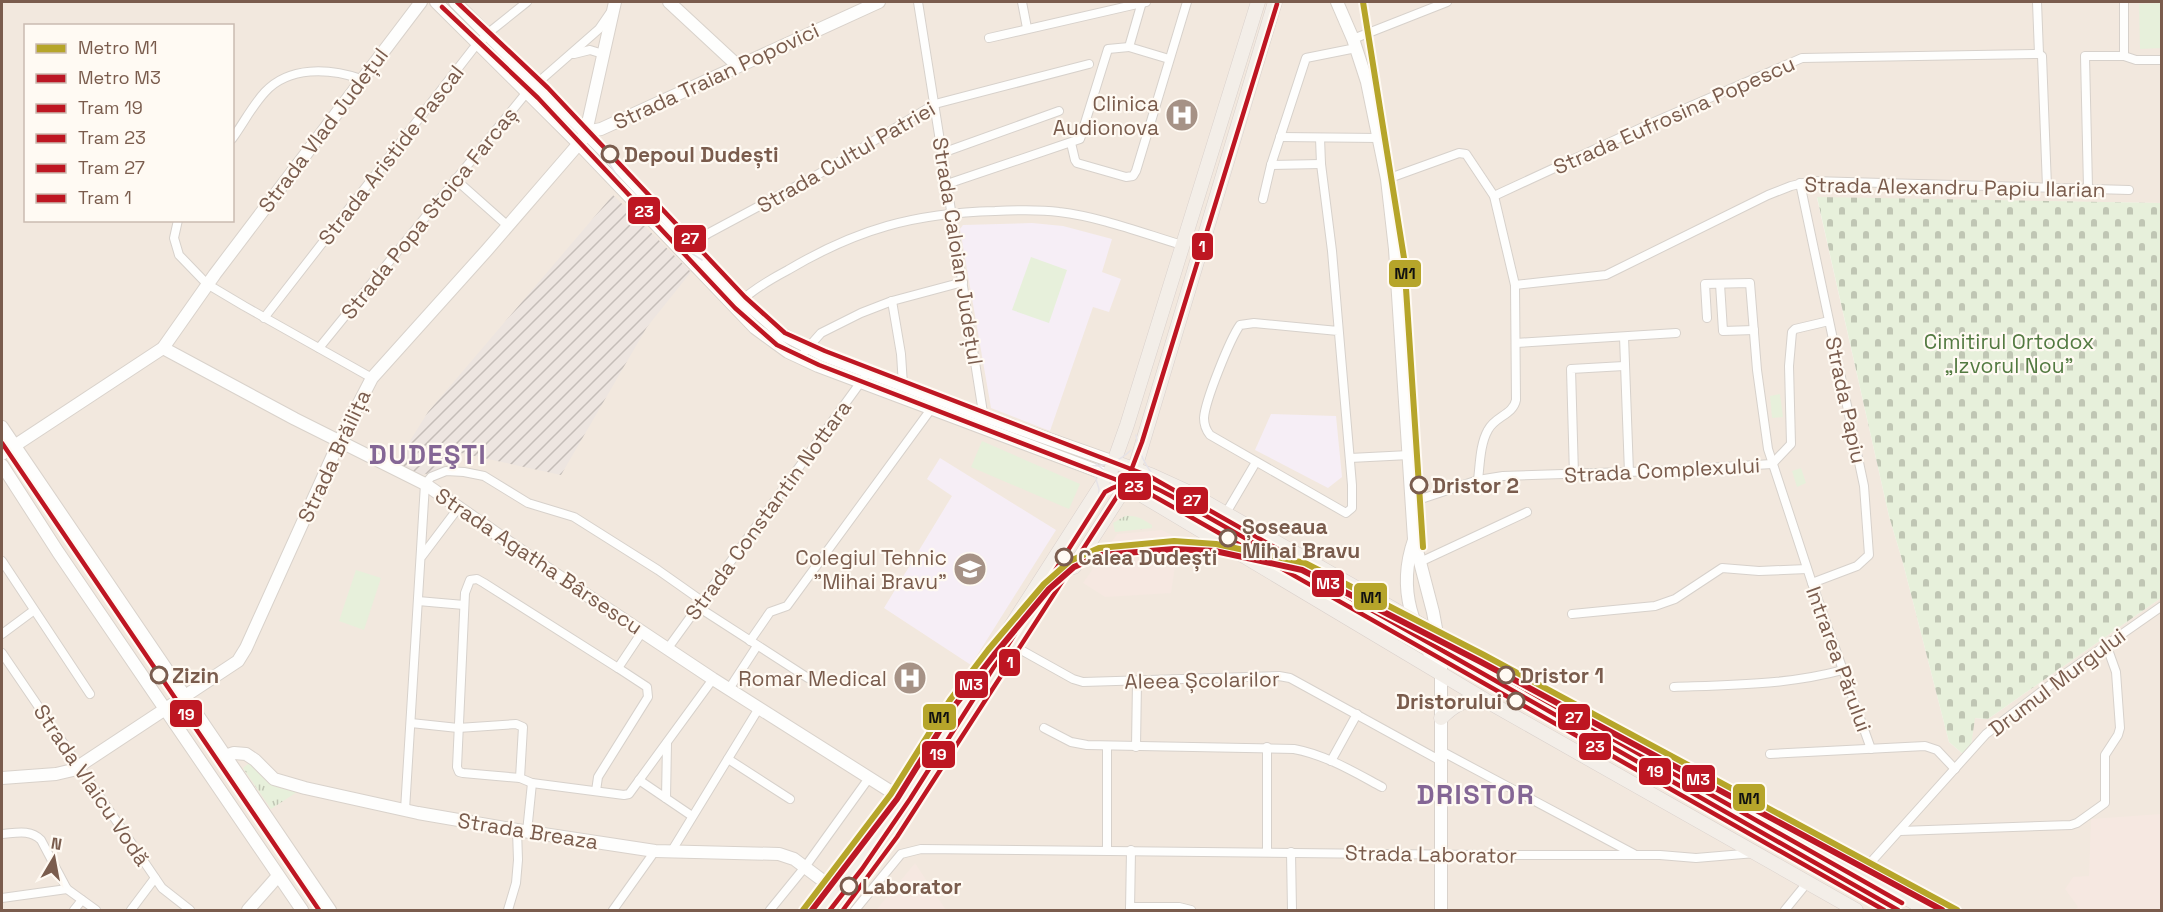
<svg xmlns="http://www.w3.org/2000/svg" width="2163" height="912" viewBox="0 0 2163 912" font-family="'Space Grotesk',sans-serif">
  <defs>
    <pattern id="industrial-furrows" width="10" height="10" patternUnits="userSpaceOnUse" patternTransform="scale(1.5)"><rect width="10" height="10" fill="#ede5e0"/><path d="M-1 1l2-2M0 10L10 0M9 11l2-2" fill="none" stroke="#c5bdb8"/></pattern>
    <pattern id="grass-tufts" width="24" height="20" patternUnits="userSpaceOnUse" patternTransform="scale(1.5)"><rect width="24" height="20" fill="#e7f0db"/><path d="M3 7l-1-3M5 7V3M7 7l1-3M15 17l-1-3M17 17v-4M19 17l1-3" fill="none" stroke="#c0c6b4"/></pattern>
    <pattern id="cemetery-stones" width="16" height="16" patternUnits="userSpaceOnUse" patternTransform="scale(1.5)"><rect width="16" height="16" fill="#e7f0db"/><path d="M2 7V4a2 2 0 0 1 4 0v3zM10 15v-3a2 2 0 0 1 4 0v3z" fill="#c0c6b4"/></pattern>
  </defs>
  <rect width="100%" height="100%" fill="#f9f5f0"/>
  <!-- residential -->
  <path fill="#f2e8de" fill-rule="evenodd" d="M2,2H2161V203L1817,198L1889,516L1903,563L1949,742L1963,754L1971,746L1974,718L1988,719L2161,598V910H2ZM26,26H232V220H26Z"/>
  <!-- commercial -->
  <g fill="#f6e8e1">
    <path d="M1162,530L1179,539L1171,593L1105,597L1083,583L1117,534Z"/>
    <path d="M2161,814V910H2074L2078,907L2065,889L2073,877L2089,876L2091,819Z"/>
    <path d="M915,863L946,910H876L891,892Z"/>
  </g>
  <!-- industrial -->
  <path fill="url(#industrial-furrows)" d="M613,195L691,272L647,327L561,475L456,452L455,468L421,475L400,467L408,444L428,412Z"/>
  <!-- education -->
  <g fill="#f6eef6">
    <path d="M1032,223L1063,226L1112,239L1102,272L1121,279L1109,312L1093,307L1050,431L991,408L960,229L963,225Z"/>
    <path d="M1271,414L1336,416L1342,477L1328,488L1255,450Z"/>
    <path d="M940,458L1056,530L971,665L884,608L952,496L927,479Z"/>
  </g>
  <!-- grass -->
  <g fill="url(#grass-tufts)">
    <path d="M1125,516C1137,515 1142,519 1152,525V528L1115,532L1113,523Z"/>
    <path d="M253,760L280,788L297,792L271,809L243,768Z"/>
  </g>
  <!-- cemetery -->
  <path fill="url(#cemetery-stones)" d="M1817,197L2161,203V598L1988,719L1975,718L1971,746L1963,754L1949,742L1903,563L1889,516Z"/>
  <!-- green -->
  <g fill="#e7f0db">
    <path d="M2161,3V48L2140,49L2139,4Z"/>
    <path d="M1031,257L1067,270L1049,323L1012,310Z"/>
    <path d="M1780,394L1783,417L1772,418L1770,396Z"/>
    <path d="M982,441L1080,484L1069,509L971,467Z"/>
    <path d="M1801,468L1806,483L1797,487L1792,471Z"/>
    <path d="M356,570L381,578L364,630L339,621Z"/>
  </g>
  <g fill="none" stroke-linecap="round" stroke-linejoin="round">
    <!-- street casing -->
    <g stroke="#d7d1cb" stroke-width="10">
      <g id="street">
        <path d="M918,2L984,419"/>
        <path d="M1022,2L1027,28"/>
        <path d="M1142,2L1129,47L1169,59"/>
        <path d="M2037,2L2039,54L2042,56L2047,187"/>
        <path d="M2124,2V56"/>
        <path d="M989,38L1146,2"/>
        <path d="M1353,39L1447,2"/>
        <path d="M574,54L590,50L603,54"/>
        <path d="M1280,137L1379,138"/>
        <path d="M1320,138L1321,164L1332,251L1352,485V508L1346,513L1210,435C1206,430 1204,425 1204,418C1205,401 1230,339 1240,325L1254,323L1338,331"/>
        <path d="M232,139C243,124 252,106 265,92C289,66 329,68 361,79"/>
        <path d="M1071,143L1075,160L1077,163L1126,177L1133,176L1136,171L1187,2"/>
        <path d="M942,153L1059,111"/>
        <path d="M1271,165L1321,164"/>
        <path d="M455,179L508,226"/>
        <path d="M1387,179L1459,153L1466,154L1494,196L1515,285L1516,400C1513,415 1495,416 1488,430C1480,444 1480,464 1478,480"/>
        <path d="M1800,183L1864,486L1869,555L1857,566L1812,583"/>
        <path d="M947,184L1080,139L1108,49L1129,47"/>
        <path d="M2088,188L2085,56H2124L2136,60H2162"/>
        <path d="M1494,196L1654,122L1802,58L2039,54"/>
        <path d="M1263,199L1271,165L1306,58L1356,48"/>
        <path d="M178,220L174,238L179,255L207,284L244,306L372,378"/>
        <path d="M689,246L709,233L817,175L935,104L1089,64"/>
        <path d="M1720,284L1723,331L1754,330"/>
        <path d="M1515,285L1606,275L1768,195L1791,186L1812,181L2129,190"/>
        <path d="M892,301L901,354L903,385"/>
        <path d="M739,303C753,289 771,279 788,270C857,229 915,213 995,211C1016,210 1038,209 1059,212C1101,217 1142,233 1182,245"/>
        <path d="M264,318L473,49L492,30L527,2"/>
        <path d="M1707,318L1705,284L1750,283L1757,370L1768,449L1812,583L1871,749"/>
        <path d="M1624,337L1629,473"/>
        <path d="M1516,343L1676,333"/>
        <path d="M319,348L527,92L599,29L610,13"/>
        <path d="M805,351L821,333L861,313L892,301L963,282"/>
        <path d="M1350,458L1409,455"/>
        <path d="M1574,475L1571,369L1624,366"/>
        <path d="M1412,502L1478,480L1503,476L1658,471L1772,464L1791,444L1789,366L1792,332L1795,329L1829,321"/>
        <path d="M1226,513L1256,462"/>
        <path d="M422,556L459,507"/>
        <path d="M2,561L90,694"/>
        <path d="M1420,562L1527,512"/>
        <path d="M418,601L464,605"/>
        <path d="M698,607L808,678"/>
        <path d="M1572,614L1655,606L1675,599L1722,568L1759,571L1807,569"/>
        <path d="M2,634L33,611"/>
        <path d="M750,641L770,612L787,606L934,405"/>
        <path d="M668,648L863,379"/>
        <path d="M1021,650L1073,679L1083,682L1279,676L1290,678L1441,761"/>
        <path d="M2,653L162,888L190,910"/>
        <path d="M1674,687C1731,685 1787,685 1843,670"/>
        <path d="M729,689L757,646"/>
        <path d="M411,723L458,728L516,724L523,727L520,778L532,783L624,795L629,794L713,679"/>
        <path d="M1044,728L1071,742L1087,745L1294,749C1326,755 1354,772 1382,787"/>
        <path d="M1107,746V849"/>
        <path d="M1136,747L1137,681"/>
        <path d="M1267,747V852"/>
        <path d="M1441,751L1634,854"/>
        <path d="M1770,754L1925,746L1937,750L1955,769"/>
        <path d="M728,759L790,799"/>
        <path d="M1331,761L1357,714"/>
        <path d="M520,778L463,773L459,772L457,767L465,593L470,580L477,579L484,583L618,668L642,632"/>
        <path d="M639,780L692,816"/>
        <path d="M596,791L598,777L648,697L647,687L618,668"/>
        <path d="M666,798L667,743"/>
        <path d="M405,810L425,484L431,477L446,471L464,472L484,476L528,503L574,517L658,570L702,601"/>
        <path d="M1900,831L2071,825L2077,823L2105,803V755L2118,735L2120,728L2116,672L2106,644"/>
        <path d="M527,832L532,783"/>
        <path d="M2,834C16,833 30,829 41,840L67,889L96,910"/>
        <path d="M671,852L759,708"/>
        <path d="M1291,852L1292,910"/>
        <path d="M1862,872L1986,734L2062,676L2162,606"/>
        <path d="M2,898L67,889"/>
        <path d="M1130,907H1179L1191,910"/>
        <path d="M74,910L82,900"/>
        <path d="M131,910L155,878"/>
        <path d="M508,910L516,883L518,860L517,830"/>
        <path d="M613,910L655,851"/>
        <path d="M770,910L805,867L869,778"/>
        <path d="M855,910L901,854L921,849L1479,855H1660L1696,858L1755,853"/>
        <path d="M1130,910L1131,850"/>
        <path d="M1785,910L1807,883"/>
      </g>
    </g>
    <!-- secondary casing -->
    <g stroke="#d9d2cb" stroke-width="14">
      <g id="secondary">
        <path d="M436,2L579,144L755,328L788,352L818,366L1108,475"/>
        <path d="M455,2L601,148L743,300L782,334L823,355L984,416L1114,462"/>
        <path d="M669,2L738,66"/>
        <path d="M1337,2L1353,39L1367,82L1387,179L1395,249L1414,539L1433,612L1441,656V910"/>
        <path d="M586,132L601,129L879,2"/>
        <path d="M163,348L295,419L425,484L531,558L713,679L901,798"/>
        <path d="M2,427L330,910"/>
        <path d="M2,454L163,348L215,274L421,2"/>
        <path d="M2,465L58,552L302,910"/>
        <path d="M1414,540C1396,592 1414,629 1441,673"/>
        <path d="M225,756L234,753L246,754L255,760L274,779L305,788L418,813L517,830L655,851L779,854L794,859L834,889"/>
        <path d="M2,778L56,774L73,770L238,661L246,648L339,442L372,378L487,250L582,140L586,132L615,2"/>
        <path d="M248,910L278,876"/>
      </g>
    </g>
    <!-- primary casing -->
    <g stroke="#dad1cc" stroke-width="15">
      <g id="primary">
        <path d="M1114,462L1151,475L1186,491L1478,657L1762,814L1927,910"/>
        <path d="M1108,475L1485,700L1856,910"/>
        <path d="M1074,567L1126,486L1135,468L1275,2"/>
        <path d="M1441,718C1455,704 1465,699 1484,700"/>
        <path d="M818,910L901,798L1111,470L1127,425L1258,2"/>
      </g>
    </g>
    <!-- street -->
    <use href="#street" stroke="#fefefd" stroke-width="8"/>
    <!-- secondary -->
    <use href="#secondary" stroke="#fefefd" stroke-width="12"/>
    <!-- primary -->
    <use href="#primary" stroke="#f3eee8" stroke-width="14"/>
    <!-- tram -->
    <g stroke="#e6e3e7" stroke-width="1.5">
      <path d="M609,163L621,182"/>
      <path d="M685,249L702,260"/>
      <path d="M1136,435C1139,461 1154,477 1171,496"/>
      <path d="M1096,464C1107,471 1113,481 1110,494"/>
      <path d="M1098,503L1099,489L1092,466C1108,466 1120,461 1131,450"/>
    </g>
    <!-- tram-1 casing -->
    <g stroke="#fffaf3" stroke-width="9">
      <g id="tram-1">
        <path d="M2,443L319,910"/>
        <path d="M830,910L862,869L910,799L1105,492C1133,476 1145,482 1171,496L1898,910"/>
      </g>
    </g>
    <!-- tram-2 casing -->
    <g stroke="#fffaf3" stroke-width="9">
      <path id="tram-2" d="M442,7L538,98L735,308L777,345L819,365L1143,490L1884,910"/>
    </g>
    <!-- tram-3 casing -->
    <g stroke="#fffaf3" stroke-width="9">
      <path id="tram-3" d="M457,2L548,88L745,297L785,333L825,351L1149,476L1902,903"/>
    </g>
    <!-- tram-4 casing -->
    <g stroke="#fffaf3" stroke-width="9">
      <path id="tram-4" d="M843,910L897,837L1127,481L1142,442L1277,4"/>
    </g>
    <!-- tram-1 -->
    <use href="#tram-1" stroke="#be1622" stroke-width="4.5"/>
    <!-- tram-2 -->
    <use href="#tram-2" stroke="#be1622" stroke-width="4.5"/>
    <!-- tram-3 -->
    <use href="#tram-3" stroke="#be1622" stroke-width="4.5"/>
    <!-- tram-4 -->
    <use href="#tram-4" stroke="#be1622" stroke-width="4.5"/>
    <!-- metro-1 casing -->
    <g stroke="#fffaf3" stroke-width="10">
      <g id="metro-1">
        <path d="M1363,2L1404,258L1423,547"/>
        <path d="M803,910L891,794L950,700L988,650L1044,584L1070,561L1099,548L1174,541L1216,544L1305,563L1484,655L1957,910"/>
      </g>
    </g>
    <!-- metro-2 casing -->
    <g stroke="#fffaf3" stroke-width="10">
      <path id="metro-2" d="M812,910L897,799L956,704L994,655L1049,589L1074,567L1101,555L1174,549L1215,551L1302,570L1481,662L1942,910"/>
    </g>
    <!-- metro-1 -->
    <use href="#metro-1" stroke="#b6a52a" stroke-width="6"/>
    <!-- metro-2 -->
    <use href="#metro-2" stroke="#bc1725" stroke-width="6"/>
  </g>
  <!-- icons -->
  <defs>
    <g id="hospital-disc" transform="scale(1.725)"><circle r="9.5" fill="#a69286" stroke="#fffaf3"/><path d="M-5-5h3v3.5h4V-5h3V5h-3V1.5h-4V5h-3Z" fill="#fff"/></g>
    <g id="university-disc" transform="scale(1.725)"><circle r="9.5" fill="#a69286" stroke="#fffaf3"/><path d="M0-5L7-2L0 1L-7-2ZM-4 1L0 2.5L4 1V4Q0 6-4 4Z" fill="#fff"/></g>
  </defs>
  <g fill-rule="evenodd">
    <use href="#hospital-disc" x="1182" y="115"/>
    <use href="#university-disc" x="970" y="569"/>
    <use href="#hospital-disc" x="910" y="678"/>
  </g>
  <!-- markers -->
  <g fill="#fffaf3" stroke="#7a5c4d" stroke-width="3">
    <circle cx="610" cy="154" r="8"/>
    <circle cx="1419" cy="485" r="8"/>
    <circle cx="1228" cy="538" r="8"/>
    <circle cx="1064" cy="557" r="8"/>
    <circle cx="159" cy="675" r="8"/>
    <circle cx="1506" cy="675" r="8"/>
    <circle cx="1516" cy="701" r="8"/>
    <circle cx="849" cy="886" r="8"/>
  </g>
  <g text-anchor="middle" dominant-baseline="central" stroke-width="4.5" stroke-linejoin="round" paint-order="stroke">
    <!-- street labels -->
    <g font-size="21" fill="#7a5c4d" stroke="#fffaf3">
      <text transform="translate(716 76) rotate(-25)">Strada Traian Popovici</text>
      <text transform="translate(1674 115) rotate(-24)">Strada Eufrosina Popescu</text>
      <text transform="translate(323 130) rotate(-53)">Strada Vlad Județul</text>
      <text transform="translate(391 155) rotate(-52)">Strada Aristide Pascal</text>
      <text transform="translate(846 157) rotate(-30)">Strada Cultul Patriei</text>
      <text transform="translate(1955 187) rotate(1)">Strada Alexandru Papiu Ilarian</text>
      <text transform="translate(429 213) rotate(-51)">Strada Popa Stoica Farcaș</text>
      <text transform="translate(958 251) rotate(81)">Strada Caloian Județul</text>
      <text transform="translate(1846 400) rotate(78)">Strada Papiu</text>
      <text transform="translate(334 456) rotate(-65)">Strada Brăilița</text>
      <text transform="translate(1662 470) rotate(-3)">Strada Complexului</text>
      <text transform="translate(768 510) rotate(-54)">Strada Constantin Nottara</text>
      <text transform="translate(539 561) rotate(34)">Strada Agatha Bârsescu</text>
      <text transform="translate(1839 659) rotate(70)">Intrarea Părului</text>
      <text transform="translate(1202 680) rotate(-1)">Aleea Școlarilor</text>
      <text transform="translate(2057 682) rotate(-37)">Drumul Murgului</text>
      <text transform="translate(92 785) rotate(56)">Strada Vlaicu Vodă</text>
      <text transform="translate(528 831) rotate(9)">Strada Breaza</text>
      <text transform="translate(1431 854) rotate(1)">Strada Laborator</text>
    </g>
    <!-- poi labels -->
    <g font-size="21" fill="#7a5c4d" stroke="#fffaf3" text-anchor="end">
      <text x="1159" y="103">Clinica<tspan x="1159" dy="24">Audionova</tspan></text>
      <text x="947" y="557">Colegiul Tehnic<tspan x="947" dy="24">"Mihai Bravu"</tspan></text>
      <text x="887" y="678">Romar Medical</text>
    </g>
    <!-- stop labels -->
    <g font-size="21" font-weight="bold" fill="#7a5c4d" stroke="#fffaf3" text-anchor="start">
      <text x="624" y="154">Depoul Dudești</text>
      <text x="1432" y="485">Dristor 2</text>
      <text x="1242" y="526">Șoseaua<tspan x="1242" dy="24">Mihai Bravu</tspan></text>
      <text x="1078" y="557">Calea Dudești</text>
      <text x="172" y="675">Zizin</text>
      <text x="1520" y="675">Dristor 1</text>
      <text x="1502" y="701" text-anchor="end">Dristorului</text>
      <text x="862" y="886">Laborator</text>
    </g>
    <!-- park labels -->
    <g font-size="21" fill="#537a41" stroke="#fffaf3">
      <text x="2009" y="341">Cimitirul Ortodox<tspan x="2009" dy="24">„Izvorul Nou”</tspan></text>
    </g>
    <!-- district labels -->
    <g font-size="27" font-weight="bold" letter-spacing="1.5" fill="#846695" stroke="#fffaf3">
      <text x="428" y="454">DUDEŞTI</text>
      <text x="1476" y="794">DRISTOR</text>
    </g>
  </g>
  <g stroke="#fffaf3" stroke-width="2">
    <rect x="627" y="196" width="34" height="29" rx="6" fill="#be1622"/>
    <rect x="673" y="224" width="34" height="29" rx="6" fill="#be1622"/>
    <rect x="1191" y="232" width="23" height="29" rx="6" fill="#be1622"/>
    <rect x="1388" y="259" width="34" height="29" rx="6" fill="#b6a52a"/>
    <rect x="1117" y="472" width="35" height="29" rx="6" fill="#be1622"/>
    <rect x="1175" y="486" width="34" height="29" rx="6" fill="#be1622"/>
    <rect x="1311" y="569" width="34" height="29" rx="6" fill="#bc1725"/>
    <rect x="1353" y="582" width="35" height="29" rx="6" fill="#b6a52a"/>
    <rect x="998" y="648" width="23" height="29" rx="6" fill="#be1622"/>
    <rect x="954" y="670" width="35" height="29" rx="6" fill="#bc1725"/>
    <rect x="169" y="699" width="34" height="29" rx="6" fill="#be1622"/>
    <rect x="922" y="703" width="35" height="28" rx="6" fill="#b6a52a"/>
    <rect x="1557" y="703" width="34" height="28" rx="6" fill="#be1622"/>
    <rect x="1578" y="732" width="34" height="29" rx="6" fill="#be1622"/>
    <rect x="921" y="740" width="35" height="29" rx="6" fill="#be1622"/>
    <rect x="1638" y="757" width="34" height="29" rx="6" fill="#be1622"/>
    <rect x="1681" y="764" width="35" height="29" rx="6" fill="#bc1725"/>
    <rect x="1732" y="783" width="34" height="29" rx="6" fill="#b6a52a"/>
  </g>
  <g font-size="16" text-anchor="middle" font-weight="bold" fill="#fff">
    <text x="644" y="217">23</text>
    <text x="690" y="244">27</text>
    <text x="1202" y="252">1</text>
    <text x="1134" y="492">23</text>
    <text x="1192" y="506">27</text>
    <text x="1328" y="589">M3</text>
    <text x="1010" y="668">1</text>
    <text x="971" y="690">M3</text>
    <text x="186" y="720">19</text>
    <text x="1574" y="723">27</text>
    <text x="1595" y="752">23</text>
    <text x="938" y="760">19</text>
    <text x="1655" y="777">19</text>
    <text x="1698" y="785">M3</text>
  </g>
  <g font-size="16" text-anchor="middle" font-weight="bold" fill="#111">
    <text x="1405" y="279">M1</text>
    <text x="1371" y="603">M1</text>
    <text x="939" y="723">M1</text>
    <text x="1749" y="804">M1</text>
  </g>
  <!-- border -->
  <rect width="2163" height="912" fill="none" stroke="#7a5c4d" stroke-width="6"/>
  <!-- legend -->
  <rect x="24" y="24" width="210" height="198" fill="#fffaf3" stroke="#cabbb1" stroke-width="1.5"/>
  <rect x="36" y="44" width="30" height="9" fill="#b6a52a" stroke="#cabbb1" stroke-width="1.5"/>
  <text x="78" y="54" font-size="18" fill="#7a5c4d">Metro M1</text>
  <rect x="36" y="74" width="30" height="9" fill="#bc1725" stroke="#cabbb1" stroke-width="1.5"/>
  <text x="78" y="84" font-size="18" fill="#7a5c4d">Metro M3</text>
  <rect x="36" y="104" width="30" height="9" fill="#be1622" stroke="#cabbb1" stroke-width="1.5"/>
  <text x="78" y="114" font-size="18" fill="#7a5c4d">Tram 19</text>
  <rect x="36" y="134" width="30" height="9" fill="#be1622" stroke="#cabbb1" stroke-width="1.5"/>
  <text x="78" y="144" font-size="18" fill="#7a5c4d">Tram 23</text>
  <rect x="36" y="164" width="30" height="9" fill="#be1622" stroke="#cabbb1" stroke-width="1.5"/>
  <text x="78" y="174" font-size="18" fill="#7a5c4d">Tram 27</text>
  <rect x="36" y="194" width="30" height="9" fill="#be1622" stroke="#cabbb1" stroke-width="1.5"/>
  <text x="78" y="204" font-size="18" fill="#7a5c4d">Tram 1</text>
  <!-- north arrow -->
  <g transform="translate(54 858) rotate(10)" stroke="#fffaf3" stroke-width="4.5" paint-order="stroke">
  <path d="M0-4.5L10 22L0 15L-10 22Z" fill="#7a5c4d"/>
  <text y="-9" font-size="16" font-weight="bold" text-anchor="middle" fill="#7a5c4d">N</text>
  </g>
</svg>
